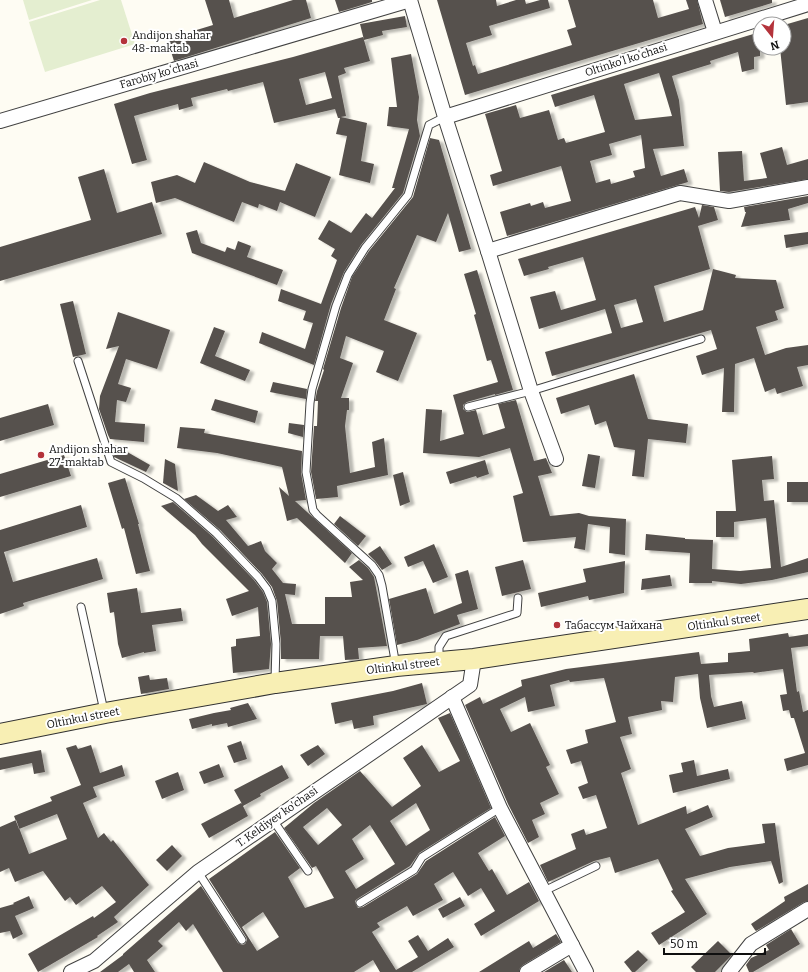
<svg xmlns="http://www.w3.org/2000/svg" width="808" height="972" viewBox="0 0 808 972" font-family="Bitter,serif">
  <defs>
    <filter id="shadow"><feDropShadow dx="4.5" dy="2.5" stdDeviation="1" flood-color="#0004"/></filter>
  </defs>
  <rect width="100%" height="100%" fill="#fefcf3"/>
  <!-- pitch -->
  <g fill="#e4eed0">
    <path d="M23,0H92L29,20Z"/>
    <path d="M100,0H121L135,44L45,72L29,22Z"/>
  </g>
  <!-- building -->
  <g fill="#57514d" fill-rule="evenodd" filter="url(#shadow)">
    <path d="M205,0H229L234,18L293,0H306L311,18L174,61L167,39L213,25Z"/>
    <path d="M335,0H372V2L339,12Z"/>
    <path d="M437,0H496L497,6L516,0H525L526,4L540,0H548L550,8L489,26L492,35L466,43L473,66L475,65L478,74L572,45L567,30L576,27L568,0H653L658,18L689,9L686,0H697L703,24L465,95Z"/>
    <path d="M720,0H772V3L725,17Z"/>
    <path d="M405,16L407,27L382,31L383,35L364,40L370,61L344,68L346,73L338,76L346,116L341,117L367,123L361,161L374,164L370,183L339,175L347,136L336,134L340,118H338L335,109L274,123L263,82L228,91L227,89L191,98L193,106L179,110L178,104L134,116L147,160L132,164L114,104L150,93L293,57L363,37L364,40L360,24ZM325,72L332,98L306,105L299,79Z"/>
    <path d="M808,18V102L786,105L780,48H784V25Z"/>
    <path d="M760,32V56L754,57V69L742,72L738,52L710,61L711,64L672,76L679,100L684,146L653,149L661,176L684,169L688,182L507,236L500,212L530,203L531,206L543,202L545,208L571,201L561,166L493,186L490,175L502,171L485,114L516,105L520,118L549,110L558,140L564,138L566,143L605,132L594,95L555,107L551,95ZM659,73L672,116L635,120L624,84ZM641,135L645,168L633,171L635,177L611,184L610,179L596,183L590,161L612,155L609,144Z"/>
    <path d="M411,54L419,97L417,120L420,136L403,193L361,245L344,272L331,304L314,365L259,343L262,332L305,349L313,323L303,320L306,311L278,301L281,289L321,304L337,260L331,256L335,249L318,239L329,220L351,233L366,213L372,218L395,188H392L409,129L387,126L389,107H397L391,58Z"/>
    <path d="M430,138L439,140L471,249L459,252L448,213L436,242L417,235L394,288L396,289L384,320L417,333L398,381L376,372L384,351L346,336L340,358L353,363L341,398H349V410H347L345,426L350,473L375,467L372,442L384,438L388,475L337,486L338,497L316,499L311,472L314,426H317L318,401H315L317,391L324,370L323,369L341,308L352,277L369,251L413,197Z"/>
    <path d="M782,147L787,165L808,159V179L729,192L720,191L718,152L742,151L744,181L767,178L760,153Z"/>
    <path d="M204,162L250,182L285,191L296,163L331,177L315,217L280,202L277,211L259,204L258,208L242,202L234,222L175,198L156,203L151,182L177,175L195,183Z"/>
    <path d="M104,169L117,213L152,202L162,234L0,281V247L91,220L78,177Z"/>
    <path d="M808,196V203L788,209L790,220L741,227L746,212H745L744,207Z"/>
    <path d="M702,205L714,207L718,220L698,226L710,269L654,286L664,322L703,310L713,269L736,275L735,278L776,280L784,308L775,311L778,320L756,327L765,355L786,348L808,345V365L797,367L803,386L777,394L775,388L765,392L754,358L735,364L734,412H722L724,368L702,375L696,356L717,349L711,330L552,376L545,352L612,333L605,309L539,329L530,297L555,291L561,310L596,300L583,257L548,267L549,269L524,276L518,259L695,207L699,218ZM636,299L643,322L621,328L614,305Z"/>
    <path d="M197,230L201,243L225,252L227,247L235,250L238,241L251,246L247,257L283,270L277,285L192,253L186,233Z"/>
    <path d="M808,232V244L786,248L784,235Z"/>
    <path d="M477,270L513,390L495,395V394L467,402L463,405V409L467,412L476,410L483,435L505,428L498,404L516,400L534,461L546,458L552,473L538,476L550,516L579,513L589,516L626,519L625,555L609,553L610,527L588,524L585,550L574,548L576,537L523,542L513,496L523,493L510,448L479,457L423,453L426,409L442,410L440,441L464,434L453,395L498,382L491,360L487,361L474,315L476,314L464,274Z"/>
    <path d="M73,301L86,354L73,357L60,304Z"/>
    <path d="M118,312L170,330L157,369L126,359L118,384L131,388L126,402L117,400L115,422L145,424L144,442L110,439L108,435L99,409L100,396L119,346L106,349Z"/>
    <path d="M214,327L225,331L215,356L250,370L245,381L200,363Z"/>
    <path d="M634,374L648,419L688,424L686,443L648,439L644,477L632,476L635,450L614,447L606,421L595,425L589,405L561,414L556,398Z"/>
    <path d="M273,382L307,389L306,399L270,392Z"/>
    <path d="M215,399L258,411L255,423L211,410Z"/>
    <path d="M48,404L54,425L0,441V418Z"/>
    <path d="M289,423L304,425L303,437L288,433Z"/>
    <path d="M180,427L205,429L204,433L302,451L301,473L306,500L295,501L352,553L345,563L297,518L287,521L279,487L289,496L282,467L217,453L177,448Z"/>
    <path d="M115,445L150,465L146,472L114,457Z"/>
    <path d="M588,454L600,456L595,488L582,486Z"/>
    <path d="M64,455L71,476L0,497V474Z"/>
    <path d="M772,456L774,479L762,480L764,501L774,500L781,567L808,558V572L772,580L741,584L712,581V583H689L690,553L645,550L646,534L685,538V539L713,540L712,569L740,571L771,568L766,518L734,522V537H716V511H736L732,460Z"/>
    <path d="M165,459L175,464L178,491L163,483Z"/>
    <path d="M485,460L489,474L477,478L476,476L450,484L446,472Z"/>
    <path d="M403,472L410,502L400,506L393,475Z"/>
    <path d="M125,478L139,524H138L150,571L136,574L124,528L122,529L108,483Z"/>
    <rect x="787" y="482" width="21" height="20"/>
    <path d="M196,495L218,511L228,505L237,517L226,520L248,546L261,541L265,551L277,563L272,569L283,583L296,584L295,595L285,594L292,624H325V597H352L350,582L363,580L349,567L359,560L368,568L374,577L387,646L358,648L359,659L345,660L343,636H320L319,659H281V644L277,601L272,587L262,574L220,530L184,499Z"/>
    <path d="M173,502L213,537L254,580L263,592L267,602L271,644L269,669L233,673L231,647L236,646V639L260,636L258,607L232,616L226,599L249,591L202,544L195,535L161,506Z"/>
    <path d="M81,505L87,527L4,552L13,582L97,558L103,579L23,603L24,606L0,614V530Z"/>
    <path d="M340,516L366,536L358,546L334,524Z"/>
    <path d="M434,544L448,577L433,583L423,561L408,567L404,557Z"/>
    <path d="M380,546L392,564L382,570L375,561L368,554Z"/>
    <path d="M523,560L531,589L502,596L495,567Z"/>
    <path d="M625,561L624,593L589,600L588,596L541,607L538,593L586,582L583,569Z"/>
    <path d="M468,570L478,609L457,615L460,624L417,640L397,645L389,599L426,588L434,614L462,603L455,574Z"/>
    <path d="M670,575L672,586L641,590L642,579Z"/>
    <path d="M137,588L141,613L181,608L183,621L152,625L156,651L144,653V652L122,658L118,644L114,612L110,613L107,593Z"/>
    <path d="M788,633L789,637L808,634V646L791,648L797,692L799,691L803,712L808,710V765L787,771L784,759L805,753L794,718H791L789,710L783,711L780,695L787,694L783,669L754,673L753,672L709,675L711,696L714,707L742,701L746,719L707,728L700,698L698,674L675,677L673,702L661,701L662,710L628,717L632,734L620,737L631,769L621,773L638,825L686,806L687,814L708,805L713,817L685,829L700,856L728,848L765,843L762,824L775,823L783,882L779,884L771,861L730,867L685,879L707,914L659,945L651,933L685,912L671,891L673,890L658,859L615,873L610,857L594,861L548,882L540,865L576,849L571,834L584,829L586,835L607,828L596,795L583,799L578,787L588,783L581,761L571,764L566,750L588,743L585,730L616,722L604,678L570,682L569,680L550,685L555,706L528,712L525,697L500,709L511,732L530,723L550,765L546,767L559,794L540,803L545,814L532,820L539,837L528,843L508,804L465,705L480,697L483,704L522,686L521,680L566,669L699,652L701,664L728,662V653L750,651L749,639Z"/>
    <path d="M149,675L150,680L167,678L169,689L141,694L138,677Z"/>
    <path d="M422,683L427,704L373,716L374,725L354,729L352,720L335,724L331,703L393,691Z"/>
    <path d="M248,703L257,719L228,727L227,723L212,726V724L192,729L189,719L214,713L231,710L230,708Z"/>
    <path d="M450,713L491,808L419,853L410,866L357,899L355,901L356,905L358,908L363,907L417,874L426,861L495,817L505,836L478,853L489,871L492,869L507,895L529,882L539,901L481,936L474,924L495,911L481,888L468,896L453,872L434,884L443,900L413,916L407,906L377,923L380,927L372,932L396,970L418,957L408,941L418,935L428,951L448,938L454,947L412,972H380L373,960L354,972H223L193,924L186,931L179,922L158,941L163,946L147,960L155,972H134L129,964L118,972H100L123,955V954L201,886L238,943L242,945L245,944L247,940L246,937L209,879L275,832L300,868L288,877L305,908L334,898L316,866L312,868L284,828L314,803L360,771L392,807L421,786L403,758L422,745L439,772L460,761L438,718ZM416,803L430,830L406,846L390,821ZM327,808L342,825L318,845L303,827ZM370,825L395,864L356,889L345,871L364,859L352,839ZM263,912L279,937L257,951L242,927Z"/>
    <path d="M241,741L247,759L234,763L227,746Z"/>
    <path d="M76,745L78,749L91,745L100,773L122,765L125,776L93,787L97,797L83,803L98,838L104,833L111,842L113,840L149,885L114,917L118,922L97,936L98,937L38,972L28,954L93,916L94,918L116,902L102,886L76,905L70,897L65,901L43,871L15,882L9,868L0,872V827L16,820L29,854L67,839L57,814L19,829L14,816L52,801L50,797L81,785L66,748Z"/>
    <path d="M318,745L325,754L308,766L300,755Z"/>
    <path d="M41,750L45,772L34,774L32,763L0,770V758Z"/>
    <path d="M694,760L697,776L728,769L730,779L673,793L669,775L683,772L681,763Z"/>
    <path d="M219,764L224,777L204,784L199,772Z"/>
    <path d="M282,765L289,778L260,794L261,796L243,806L248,816L209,838L201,824L241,803L242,804L234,790Z"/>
    <path d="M178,772L184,790L162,799L155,781Z"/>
    <path d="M172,845L182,856L167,871L156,860Z"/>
    <path d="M808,884V901L804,902L756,931L755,930L751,924L785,901L784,897Z"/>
    <path d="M29,896L34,908L15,916L23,934L13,939L10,931L0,933V908L14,904L13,903Z"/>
    <path d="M460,897L465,906L443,918L438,909Z"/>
    <path d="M791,929L800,944L753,972H749L746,965L751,958L769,950L766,945Z"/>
    <path d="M556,934L561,942L523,965L520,968L519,972H479L529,941L533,948Z"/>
    <path d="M718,941L732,955L715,972H696L691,967Z"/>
    <path d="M638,950L648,960L635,972H632L624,962Z"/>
    <path d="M564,960L572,972H544Z"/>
  </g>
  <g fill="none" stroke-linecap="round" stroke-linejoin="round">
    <!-- lane casing -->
    <g stroke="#424242" stroke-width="9">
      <g id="lane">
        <path d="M78,361L111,462L143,478L176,498L216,533L258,577L267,589L272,601L276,644L275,681"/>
        <path d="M468,407L531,391L701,339"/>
        <path d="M81,607L104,711"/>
        <path d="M439,662V647L446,636L517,613L518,598"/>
        <path d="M396,666L382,586L379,575L372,565L317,515L313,510L306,472L310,403L312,389L336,306L348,275L365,248L408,195L429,125L445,117"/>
        <path d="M273,820L308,871"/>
        <path d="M198,872L242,940"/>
        <path d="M544,891L596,866"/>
        <path d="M360,903L414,870L422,857L500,808"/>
      </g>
    </g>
    <!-- street casing -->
    <g stroke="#424242" stroke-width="16">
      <g id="street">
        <path d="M410,0L445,117L488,251L531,391L556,459"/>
        <path d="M705,0L715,32"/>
        <path d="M445,117L808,4"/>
        <path d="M0,121L410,0"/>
        <path d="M488,251L680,193L729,201L808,187"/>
        <path d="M452,697L500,808L586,972"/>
        <path d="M71,972L94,961L198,872L470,685L474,659"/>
        <path d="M527,972L572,945"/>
        <path d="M729,972L751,944L808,909"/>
      </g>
    </g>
    <!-- secondary casing -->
    <g stroke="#313131" stroke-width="22">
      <path id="secondary" d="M0,734L105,713L275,683L396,666L474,659L808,609"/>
    </g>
    <!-- lane -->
    <use href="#lane" stroke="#fff" stroke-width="7"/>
    <!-- street -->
    <use href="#street" stroke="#fff" stroke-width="14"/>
    <!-- secondary -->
    <use href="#secondary" stroke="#f8efb4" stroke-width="20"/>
  </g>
  <!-- markers -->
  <g fill="#b4333b" stroke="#fff" stroke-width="1.5">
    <circle cx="124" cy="41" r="4"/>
    <circle cx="41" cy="455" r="4"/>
    <circle cx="557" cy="625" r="4"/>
  </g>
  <g text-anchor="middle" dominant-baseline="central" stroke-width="4" stroke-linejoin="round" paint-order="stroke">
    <!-- poi labels -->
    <g font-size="11" fill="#0f0f0f" stroke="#fff" text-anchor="start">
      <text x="132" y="35">Andijon shahar<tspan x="132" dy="13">48-maktab</tspan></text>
      <text x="49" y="449">Andijon shahar<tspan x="49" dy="13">27-maktab</tspan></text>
      <text x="565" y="625">Табассум Чайхана</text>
    </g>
    <!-- street labels -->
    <g font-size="11" fill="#0f0f0f" stroke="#fff">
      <text transform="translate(626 60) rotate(-18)">Oltinkoʻl koʻchasi</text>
      <text transform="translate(159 74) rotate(-16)">Farobiy koʻchasi</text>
      <text transform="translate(724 622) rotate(-8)">Oltinkul street</text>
      <text transform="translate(403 666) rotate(-7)">Oltinkul street</text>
      <text transform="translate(83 718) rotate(-11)">Oltinkul street</text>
      <text transform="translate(277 817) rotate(-35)">T. Keldiyev ko'chasi</text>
    </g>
  </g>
  <!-- north arrow -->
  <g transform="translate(772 36) rotate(163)"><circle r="19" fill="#ffffff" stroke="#9f9f9f"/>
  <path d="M0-3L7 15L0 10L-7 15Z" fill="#b4333b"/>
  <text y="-6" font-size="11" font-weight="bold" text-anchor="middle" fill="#0f0f0f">N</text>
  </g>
  <!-- scale -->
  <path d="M664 948v6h101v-6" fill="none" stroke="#0f0f0f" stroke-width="2"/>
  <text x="670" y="948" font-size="12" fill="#0f0f0f" stroke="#ffffff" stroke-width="3" paint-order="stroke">50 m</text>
</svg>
